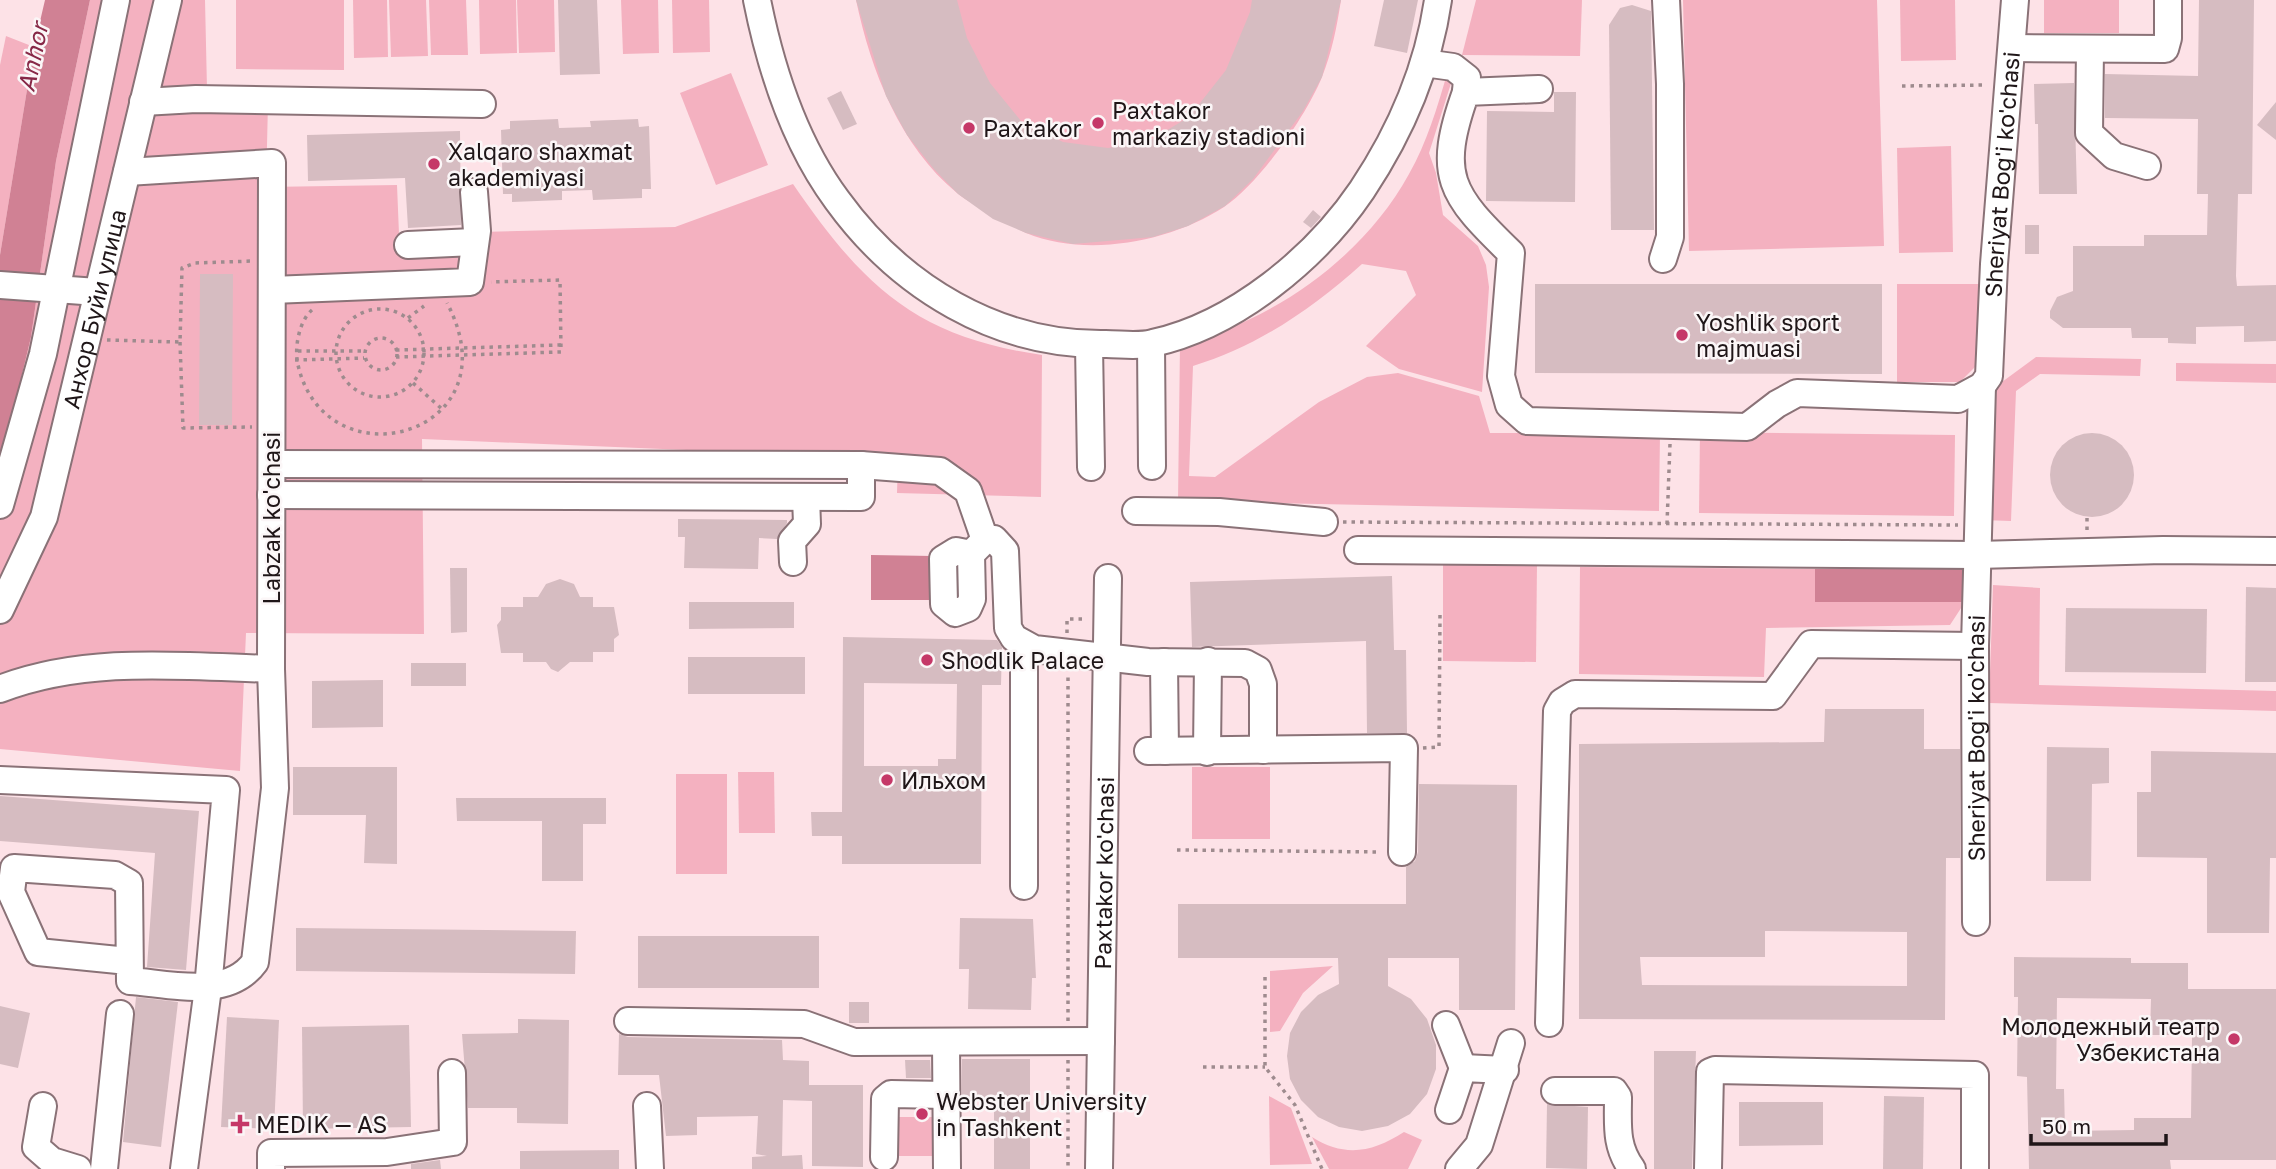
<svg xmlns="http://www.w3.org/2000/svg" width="2276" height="1169" viewBox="0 0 2276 1169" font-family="'Golos Text',sans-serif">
  <rect width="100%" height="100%" fill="#fde2e7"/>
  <!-- green -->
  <g fill="#f4b1c0">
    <path d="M90,0H205L207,89L268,103L266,187L397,185L399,234L675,227L793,184C863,286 916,337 1042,355L1041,497L897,493L898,459L422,439L424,634L246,633L240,771L0,749V466L31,337L56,161Z"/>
    <path d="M236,0H344V70L236,69Z"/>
    <path d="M353,0H387L388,57L354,58Z"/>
    <path d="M389,0H426L428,56L391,57Z"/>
    <path d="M429,0H466L468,55H431Z"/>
    <path d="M479,0H516L517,53L480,54Z"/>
    <path d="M517,0H554L555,52L519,53Z"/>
    <path d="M621,0H658L659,53L623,54Z"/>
    <path d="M672,0H709L710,52L673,53Z"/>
    <path d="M856,0H1341C1337,26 1332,52 1322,77C1306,116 1260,183 1224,207C1170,242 1087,258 1026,233C1013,227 1001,218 989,212C979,206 966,201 957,193C900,146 871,71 856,0Z"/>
    <path d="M1476,0H1582L1580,56L1462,55Z"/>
    <path d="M1683,0H1877L1884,246L1689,251Z"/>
    <path d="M1900,0H1955L1956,60L1901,61Z"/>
    <rect x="2044" y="0" width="75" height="33"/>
    <path d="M6,36L34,47L0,255V65Z"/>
    <path d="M731,73L768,165L716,185L680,93Z"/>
    <path d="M1447,74L1453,77L1429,153L1436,173L1443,215L1478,246L1486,265L1489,287L1482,392L1399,369L1366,346L1416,295L1406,271L1362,264C1313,308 1257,347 1193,366L1189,476L1215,477L1319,402L1367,377L1398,373L1479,396L1490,433H1660L1659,511L1178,501L1180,344C1272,322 1363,258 1409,174C1427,142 1437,108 1447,74Z"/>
    <path d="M1951,146L1953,252L1899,253L1897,148Z"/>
    <path d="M1897,284H1979V363L1960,382H1897Z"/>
    <path d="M2036,357L2141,359L2140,376L2040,374L2016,391L2011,521L1982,520L1987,393Z"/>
    <path d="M2176,363L2276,364V383L2176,381Z"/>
    <path d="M1700,432L1955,435L1954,516L1699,513Z"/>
    <path d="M1443,562L1537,563L1536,662L1443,661Z"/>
    <path d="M1580,567L1815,569V602H1965L1950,625L1766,628L1764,677L1579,674Z"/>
    <path d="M1993,585L2040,588L2039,685L2276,691V711L1989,703Z"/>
    <rect x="1192" y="767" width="78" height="72"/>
    <path d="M738,772H774L775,833H739Z"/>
    <rect x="676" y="774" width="51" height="100"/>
    <path d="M1333,966L1303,993L1280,1031L1270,1032V971Z"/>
    <path d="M1269,1096L1291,1108L1312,1164L1270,1165Z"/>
    <rect x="892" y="1117" width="45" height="39"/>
    <path d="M1404,1132L1422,1140L1408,1169H1329L1312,1137C1345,1158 1373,1152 1404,1132Z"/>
  </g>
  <!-- water -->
  <g fill="#d08194">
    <path d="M45,0H90L56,161L31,337L0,466V255L34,47Z"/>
    <path d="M871,555L933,556V600H871Z"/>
    <rect x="1815" y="569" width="150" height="33"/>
  </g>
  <!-- building -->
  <g fill="#d6bcc1" fill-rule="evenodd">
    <path d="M558,0H597L600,74L560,75Z"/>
    <path d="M856,0H957L967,38L990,83L1021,121L1063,142L1108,148L1149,141L1189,117L1226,70L1250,12L1252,0H1341L1322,77L1303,111L1253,179L1225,206L1188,226L1153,237L1073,244L1026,233L993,219L958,194L933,168L907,135L886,96Z"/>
    <path d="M1384,0H1418L1407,53L1374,46Z"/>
    <path d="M2199,0H2254L2252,194H2238L2236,276L2237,286L2276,285V341L2244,342V326L2196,327V344L2168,343V338H2132L2131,328H2063L2050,318V311L2057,297L2073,291V246H2144V235H2207L2208,194H2197L2198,119L2105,118V74L2198,76Z"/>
    <path d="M1632,5L1651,11L1654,230H1611L1609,25L1620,8Z"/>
    <path d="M2074,83L2077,194H2039L2038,124H2035L2034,84Z"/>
    <path d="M841,91L857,124L843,130L827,98Z"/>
    <path d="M1554,92H1576L1575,202L1486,201L1487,111L1554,112Z"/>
    <path d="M2276,102V140L2257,125Z"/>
    <path d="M558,119L559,128L591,127L590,121L638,119L639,127L649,126L651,189H642V198L593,200L592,190L562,191V200L512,202V194H503L501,130L510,129V121Z"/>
    <path d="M460,131L461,225L408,228L405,178L308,181L307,135Z"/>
    <path d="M1313,210L1321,217L1311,228L1303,222Z"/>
    <rect x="2025" y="225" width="14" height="29"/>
    <path d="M200,274H233L232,425H199Z"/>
    <path d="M1535,284H1882V374L1535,373Z"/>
    <circle cx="2092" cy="475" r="42"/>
    <path d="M678,519L787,520V523L777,539L759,538L758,569L684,568L685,537H678Z"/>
    <path d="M450,568H467V632L451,633Z"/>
    <path d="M1392,576L1394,650H1406L1407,733H1367L1366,641L1192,647L1190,582Z"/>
    <path d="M560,579L574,584L580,597H593V607H614L619,635L614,639V652H593V662H570L558,672L551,669L546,662H523V653H501L497,625L501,620V607H523V597H538L546,584Z"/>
    <path d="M2246,587L2276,588V682H2245Z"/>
    <path d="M689,602H794V628L689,629Z"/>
    <path d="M2066,608L2207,609L2206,673L2065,672Z"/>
    <path d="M843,637L997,640L1002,647L1001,685H982L981,864H842V836H812L811,812H842ZM864,683L957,684L956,759H938V766H864Z"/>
    <rect x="688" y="657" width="117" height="37"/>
    <rect x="411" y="663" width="55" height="23"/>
    <path d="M383,680V727L312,728V681Z"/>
    <path d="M1825,709H1924V749H1960V858H1946L1945,1020L1579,1019V744L1824,742ZM1765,931L1907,932V986L1642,985L1640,957H1765Z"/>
    <path d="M2047,747L2109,748V783L2092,784L2091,881H2046Z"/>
    <path d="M2151,751L2276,753V858H2270L2269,933H2207V858L2137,857V792H2151Z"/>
    <path d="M293,767H397V864L364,863L366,815H293Z"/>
    <path d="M1419,784L1517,785L1515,1010H1459V958H1388V986L1411,999L1427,1019L1436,1045V1069L1427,1094L1410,1114L1388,1126L1362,1131L1339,1127L1318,1117L1301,1100L1290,1079L1287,1056L1290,1033L1301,1012L1318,995L1339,984L1338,958H1178V904H1406V867L1415,861L1418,852Z"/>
    <path d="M0,796L199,811L186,970L147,967L155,853L0,841Z"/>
    <path d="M456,798H606V824H583V881H542V821H457Z"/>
    <path d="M960,918L1033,919L1036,978H1032L1031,1010L968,1009L969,969H959Z"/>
    <path d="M296,928L576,931L575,974L296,971Z"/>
    <rect x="638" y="936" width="181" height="52"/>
    <path d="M2014,957L2131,958V963H2188V989H2276V1160H2170L2171,1169H2029L2027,1077L2017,1076L2018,997H2014ZM2057,998L2151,999L2150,1035H2192L2191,1118H2134V1130L2065,1131L2064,1089H2056Z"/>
    <path d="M136,997L178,1002L161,1147L123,1142Z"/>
    <rect x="849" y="1002" width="20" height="21"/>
    <path d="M0,1006L30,1013L18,1068L0,1064Z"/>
    <path d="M227,1017L279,1020L274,1129L221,1127Z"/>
    <path d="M518,1019L569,1020L568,1124L517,1123V1108H468L462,1034L518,1033Z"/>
    <path d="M409,1025L411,1127L303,1129L302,1027Z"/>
    <path d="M619,1034L628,1037L782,1040L783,1060L809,1061V1085H863V1167L812,1166V1101L783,1100L782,1156L802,1155L803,1169H752V1157L767,1156L756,1154L758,1116L697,1117V1135L666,1136L659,1075H618Z"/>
    <path d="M1654,1051H1696L1692,1169H1654Z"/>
    <path d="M962,1059H1030V1169H994V1100H962Z"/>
    <path d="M905,1060H930L931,1078H906Z"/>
    <path d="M1884,1096L1924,1097L1923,1169H1883Z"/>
    <path d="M1739,1102H1823V1145L1739,1146Z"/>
    <path d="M1547,1104L1588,1107L1587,1169L1546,1168Z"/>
    <path d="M619,1150V1169H520V1151Z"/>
    <path d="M440,1160L441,1169H411V1164Z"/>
  </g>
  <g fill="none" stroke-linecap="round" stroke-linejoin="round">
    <!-- minor casing -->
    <g stroke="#8a7277" stroke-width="30">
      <g id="minor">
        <path d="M757,0C771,70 794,142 837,200C900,287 997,346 1106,344C1121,344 1138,347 1153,343C1235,325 1316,258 1362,190C1400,133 1428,69 1438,0"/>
        <path d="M2012,48L2165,49L2168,38V0"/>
        <path d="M2090,49L2089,133L2114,156L2147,166"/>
        <path d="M1424,63L1453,67L1467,78L1466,92"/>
        <path id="s1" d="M1539,89L1466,92C1436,176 1450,194 1511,253L1501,376L1509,405L1527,421L1747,427L1777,404L1797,393L1958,399L1982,386L1989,376L1994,264L2015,0"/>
        <path d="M143,102L196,99L482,104"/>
        <path d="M127,172L272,163L271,669L275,788L255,962C228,1000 170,984 130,981L129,883L115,875L14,868L11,892L38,952L128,961"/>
        <path d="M408,245L474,242"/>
        <path d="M1663,259L1670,237V84L1666,0"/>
        <path d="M0,285L97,292"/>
        <path d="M272,290L470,282L477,231L474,192"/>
        <path d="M1151,344L1152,466"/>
        <path d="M1089,345L1091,467"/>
        <path d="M272,464L861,465L940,471L968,491L985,540"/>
        <path d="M271,495L861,497V465"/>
        <path d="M0,505L43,354L116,0"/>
        <path d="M1136,511L1219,512L1324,522"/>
        <path d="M1358,550L1977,555L2163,550L2276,551"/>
        <path d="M971,554L956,551L943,559L944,604L955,613L968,608L972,599L971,554L985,540L994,539L1005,551L1008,628L1014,638L1034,649L1148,662L1245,663L1258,670L1263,684V750"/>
        <path d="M793,562L792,541L807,524L806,497"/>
        <path id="s2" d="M0,610L44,517L168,0"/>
        <path d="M1024,645V886"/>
        <path d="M1164,662L1165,751"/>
        <path d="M0,689C85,656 181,666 271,669"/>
        <path d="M1148,751L1404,748L1402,852"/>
        <path d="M1207,752L1208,661"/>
        <path d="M0,780L226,790L208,988L184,1169"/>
        <path id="s3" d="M1976,922L1975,646L1982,386"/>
        <path d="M628,1021L804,1024L854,1042L1101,1041"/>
        <path d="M1549,1023L1557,711L1562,702L1575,694L1773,696L1811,644L1975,646"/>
        <path d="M1446,1025L1463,1068"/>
        <path d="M946,1043L947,1169"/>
        <path d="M1555,1091H1614L1618,1097C1618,1125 1615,1146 1632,1169"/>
        <path d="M43,1106L36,1147L52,1161L78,1169"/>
        <path d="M647,1106L650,1169"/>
        <path d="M1449,1110L1463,1068L1505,1070"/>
        <path d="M884,1157L885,1099L891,1094L946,1095"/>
        <path d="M104,1169L120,1014"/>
        <path d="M271,1169V1153L387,1152L453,1142L452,1073"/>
        <path id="s4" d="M1099,1169L1108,578"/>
        <path d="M1459,1169L1479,1145L1511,1043"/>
        <path d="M1708,1169L1710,1072L1715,1070L1975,1075V1169"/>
      </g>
    </g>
    <!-- path -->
    <g stroke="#9e8b8e" stroke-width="3.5" stroke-dasharray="3.5 5" stroke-linecap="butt">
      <path d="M1902,86L1986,85"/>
      <circle cx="380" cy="353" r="44"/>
      <path d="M312,310C299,321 294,348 298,365C326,487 517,435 447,303"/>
      <path d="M408,318L424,306"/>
      <circle cx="381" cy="354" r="16"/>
      <path d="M107,340L180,342L182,268L195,263L253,261"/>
      <path d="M180,342L183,428L252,427"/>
      <path d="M396,350L561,345"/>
      <path d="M298,351H364"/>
      <path d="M396,357L561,352L560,280L491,282"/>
      <path d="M295,360L364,358"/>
      <path d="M413,383L442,409"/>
      <path d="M2087,518V530"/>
      <path d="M1343,522L1958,525"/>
      <path d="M1667,524L1670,444"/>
      <path d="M1067,633V619H1087"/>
      <path d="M1423,748L1439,747L1440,614"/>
      <path d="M1177,850L1381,852"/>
      <path d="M1265,977V1067L1295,1105L1322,1169"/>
      <path d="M1068,1021V675"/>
      <path d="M1068,1060V1169"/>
      <path d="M1203,1067H1265"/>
    </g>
    <!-- minor -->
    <use href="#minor" stroke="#fff" stroke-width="26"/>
  </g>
  <!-- markers -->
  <g fill="#c53868" stroke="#fbf6f7" stroke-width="2.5">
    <circle cx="1098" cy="123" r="7"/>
    <circle cx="969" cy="128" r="7"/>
    <circle cx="434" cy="164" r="7"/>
    <circle cx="1682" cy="335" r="7"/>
    <circle cx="927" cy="660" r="7"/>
    <circle cx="887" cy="780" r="7"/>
    <circle cx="2234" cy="1039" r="7"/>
    <circle cx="922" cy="1114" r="7"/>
    <path d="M236.5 1113.5h7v7h7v7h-7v7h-7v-7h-7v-7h7z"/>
  </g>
  <g text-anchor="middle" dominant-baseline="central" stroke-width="5" stroke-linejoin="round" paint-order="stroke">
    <!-- poi labels -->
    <g font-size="23" fill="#1f1618" stroke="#fbf6f7" text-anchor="start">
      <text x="1112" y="110">Paxtakor<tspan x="1112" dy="26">markaziy stadioni</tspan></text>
      <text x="983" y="128">Paxtakor</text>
      <text x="448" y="151">Xalqaro shaxmat<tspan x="448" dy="26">akademiyasi</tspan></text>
      <text x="1696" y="322">Yoshlik sport<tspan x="1696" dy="26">majmuasi</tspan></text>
      <text x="941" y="660">Shodlik Palace</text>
      <text x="901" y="780">Ильхом</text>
      <text x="2220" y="1026" text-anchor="end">Молодежный театр<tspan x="2220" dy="26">Узбекистана</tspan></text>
      <text x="936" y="1101">Webster University<tspan x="936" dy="26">in Tashkent</tspan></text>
      <text x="256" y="1124">MEDIK — AS</text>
    </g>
    <!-- street labels -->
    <g font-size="23" fill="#1f1618" stroke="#fbf6f7">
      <text stroke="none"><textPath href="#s1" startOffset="1118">Sheriyat Bog'i ko'chasi</textPath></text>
      <text stroke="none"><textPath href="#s2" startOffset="317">Анхор Буйи улица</textPath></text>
      <text transform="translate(271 518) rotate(-90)">Labzak ko'chasi</text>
      <text stroke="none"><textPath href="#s3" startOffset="184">Sheriyat Bog'i ko'chasi</textPath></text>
      <text stroke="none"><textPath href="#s4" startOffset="296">Paxtakor ko'chasi</textPath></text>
    </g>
    <!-- water labels -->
    <g font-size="24" font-style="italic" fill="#872847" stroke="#fbf6f7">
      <text transform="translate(32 57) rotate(-78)">Anhor</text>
    </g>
  </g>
  <!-- scale -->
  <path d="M2031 1134v10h135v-10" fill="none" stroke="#1f1618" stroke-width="3.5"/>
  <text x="2042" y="1134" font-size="21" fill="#1f1618" stroke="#fbf6f7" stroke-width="5" paint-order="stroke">50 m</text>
</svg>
